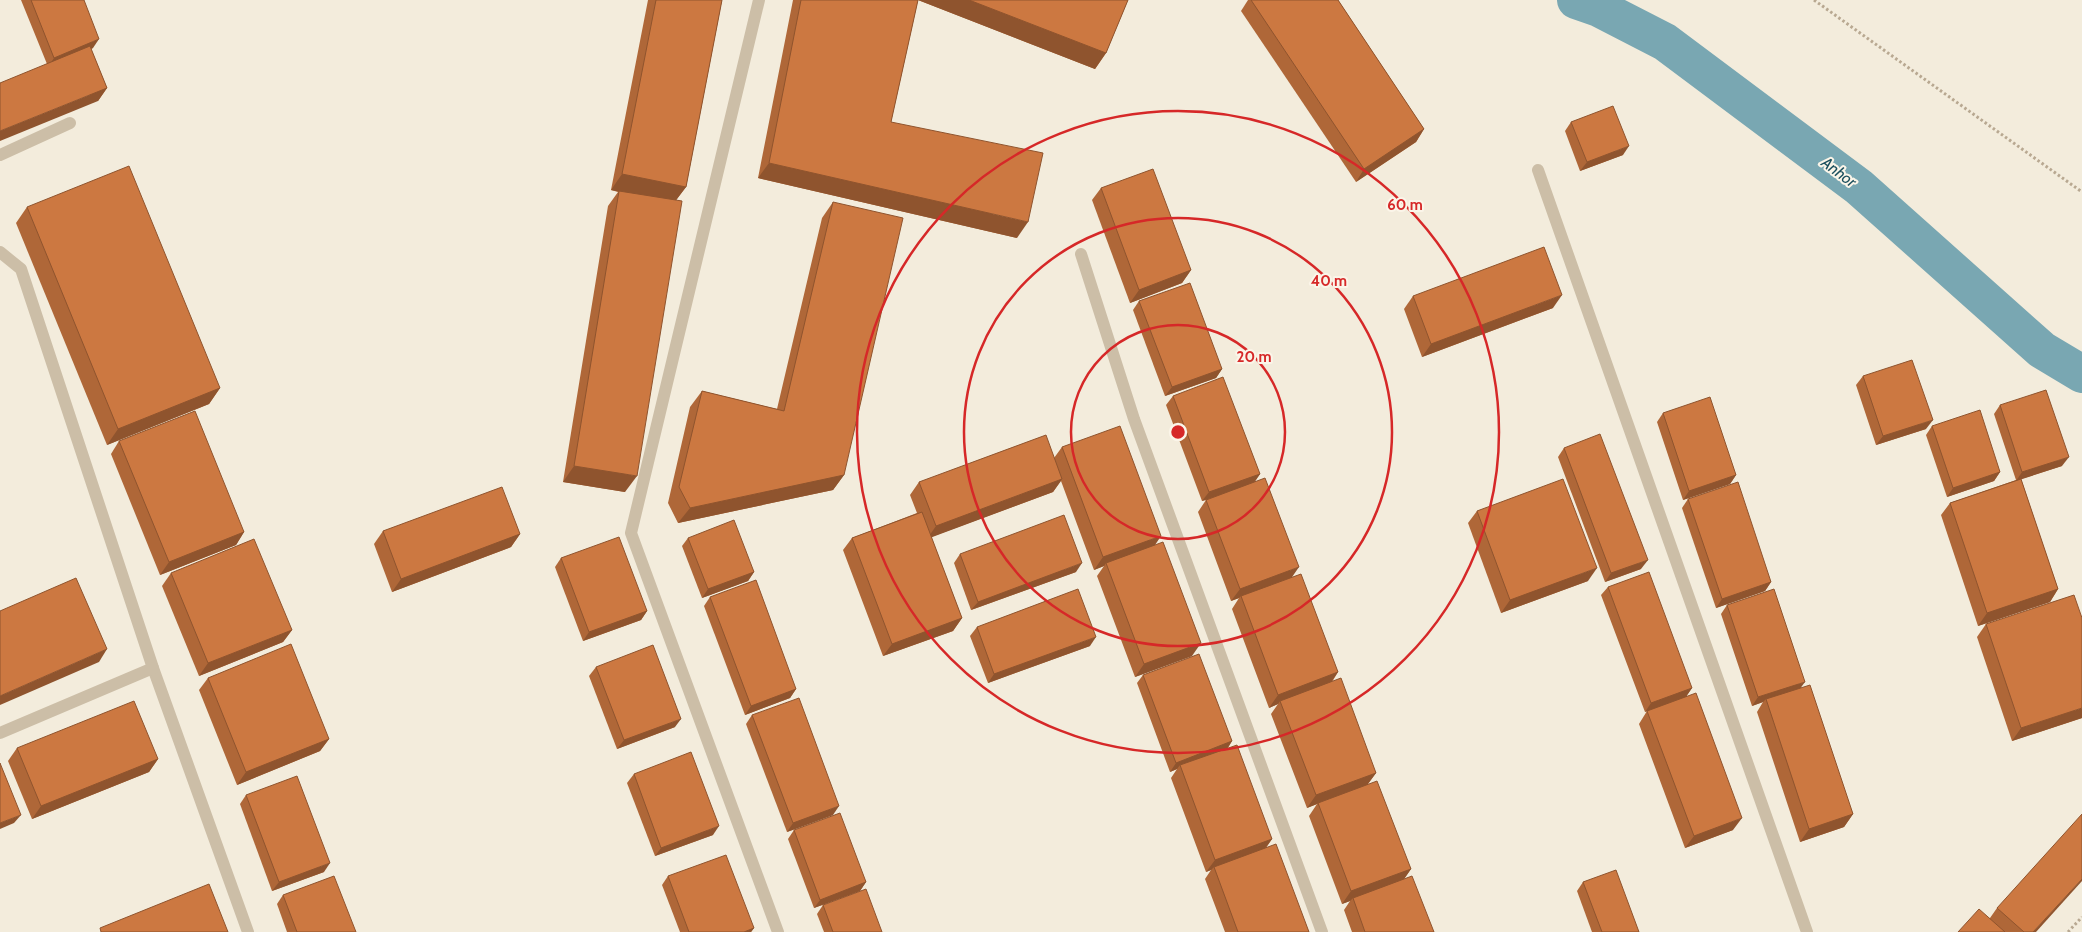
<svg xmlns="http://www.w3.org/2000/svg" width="2082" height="932" viewBox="0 0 2082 932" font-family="Cabin,sans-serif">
  <rect width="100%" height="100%" fill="#f3ecdc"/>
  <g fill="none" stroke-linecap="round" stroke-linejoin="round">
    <!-- canal -->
    <path stroke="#79a7b2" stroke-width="38" d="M1576,0L1599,8L1665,42L1859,187L2042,350L2082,374"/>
    <!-- path -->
    <g stroke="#b8a891" stroke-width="3" stroke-dasharray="2.5 2.5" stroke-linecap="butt">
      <path d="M1814,0L2082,192"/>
      <path d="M2068,932L2082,917"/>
    </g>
    <!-- minor -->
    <g stroke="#ccbea7" stroke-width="12">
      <path d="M759,0L631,533L778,932"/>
      <path d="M0,155L70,123"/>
      <path d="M1538,170L1807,932"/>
      <path d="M0,252L21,269L153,668L248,932"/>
      <path d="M1081,254L1134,419L1322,932"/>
      <path d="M0,733L153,668"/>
    </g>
  </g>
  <!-- wall -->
  <g fill="#af6738">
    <path d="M21,0H84L93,48L91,49L107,88L98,101L47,64Z"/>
    <path d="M648,0H722L686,187L676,200L625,492L563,482L608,206L618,192L611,190Z"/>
    <path d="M793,0H1128L1106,53L1095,69L918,0L891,122L1017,238L758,178Z"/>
    <path d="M1248,0H1338L1424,129L1416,142L1356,182L1241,11Z"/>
    <path d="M1571,122L1623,155L1580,171L1565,131Z"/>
    <path d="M1101,188L1191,270L1182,283L1130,303L1092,200Z"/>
    <path d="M833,202L844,475L833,490L678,523L668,503L690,407L702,391L777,409L822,218Z"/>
    <path d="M27,207L220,388L209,404L107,445L16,223Z"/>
    <path d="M1413,296L1553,308L1422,357L1404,309Z"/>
    <path d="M1139,301L1222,369L1216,378L1165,396L1133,310Z"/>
    <path d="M1863,376L1926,429L1876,445L1856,385Z"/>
    <path d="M1173,396L1260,474L1254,482L1292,577L1338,672L1332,682L1376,773L1368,784L1411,869L1404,879L1434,932H1352L1344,910L1350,901L1342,904L1309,816L1317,804L1307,808L1271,714L1278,704L1269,708L1232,609L1239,598L1231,601L1198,512L1206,500L1202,501L1166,405Z"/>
    <path d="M2000,405L2062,466L2021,479L2058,589L2050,602L1978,626L1941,515L1950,503L2016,480L1994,414Z"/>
    <path d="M1663,413L1736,475L1730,484L1683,500L1657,422Z"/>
    <path d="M1932,426L2000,472L1994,481L1947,497L1926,435Z"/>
    <path d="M119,441L244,532L236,545L160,575L111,454Z"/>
    <path d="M1062,447L1155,545L1192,656L1135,677L1097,576L1104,566L1094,570L1061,481L1053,492L931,537L962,618L953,631L883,656L843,550L852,538L917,513L910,495L919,482L1054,458Z"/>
    <path d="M1564,448L1641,569L1605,582L1558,457Z"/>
    <path d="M1688,499L1771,582L1765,591L1716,608L1682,508Z"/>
    <path d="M1477,511L1588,581L1501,613L1468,523Z"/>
    <path d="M383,531L520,534L511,547L392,592L374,544Z"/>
    <path d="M688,538L754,572L748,581L702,598L682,546Z"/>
    <path d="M960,554L1076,572L971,610L954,563Z"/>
    <path d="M561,558L647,611L641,620L583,641L555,567Z"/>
    <path d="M171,573L292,630L283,642L199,676L162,586Z"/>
    <path d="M1608,587L1692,688L1686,696L1733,830L1685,848L1639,724L1647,711L1645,712L1601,595Z"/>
    <path d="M710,597L796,689L790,698L745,715L704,606Z"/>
    <path d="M1727,605L1801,687L1853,814L1844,827L1800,842L1757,712L1763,702L1752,706L1721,614Z"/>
    <path d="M1986,624L2082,718L2012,741L1977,637Z"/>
    <path d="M977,627L1090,646L988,683L970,636Z"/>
    <path d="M596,667L675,727L617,749L589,676Z"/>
    <path d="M1143,675L1232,741L1228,748L1272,839L1266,848L1309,932H1225L1205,879L1211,870L1206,872L1171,778L1177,769L1170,772L1137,683Z"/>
    <path d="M208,678L329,739L320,751L237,785L199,690Z"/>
    <path d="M752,715L833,815L787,832L746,724Z"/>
    <path d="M17,748L158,759L149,772L32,819L8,761Z"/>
    <path d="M634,774L713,835L655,856L627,783Z"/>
    <path d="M246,795L324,872L272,891L240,804Z"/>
    <path d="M794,830L866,882L860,891L814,908L788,839Z"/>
    <path d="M668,876L754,928L751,932H680L662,885Z"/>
    <path d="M1583,882L1639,932H1592L1577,891Z"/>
    <path d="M283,895L356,932H287L277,904Z"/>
    <path d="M823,905L882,932H824L817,914Z"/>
    <path d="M1997,908L2036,932H1958L1990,918Z"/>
  </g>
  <!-- shaded-wall -->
  <g fill="#8f542e">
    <path d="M918,0H969L1106,53L1095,69Z"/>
    <path d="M99,39L93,48L48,67L54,58Z"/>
    <path d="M107,88L98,101L0,141V131Z"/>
    <path d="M1424,129L1416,142L1356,182L1364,169Z"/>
    <path d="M1629,146L1623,155L1580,171L1587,162Z"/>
    <path d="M769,163L1028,222L1017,238L758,178Z"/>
    <path d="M622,174L686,187L674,203L611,190Z"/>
    <path d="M1191,270L1182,283L1130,303L1139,290Z"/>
    <path d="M1562,295L1553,308L1422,357L1431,344Z"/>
    <path d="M1222,369L1216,378L1165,396L1172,387Z"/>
    <path d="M220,388L209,404L107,445L118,429Z"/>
    <path d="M1933,420L1926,429L1876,445L1883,436Z"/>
    <path d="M2069,457L2062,466L2016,481L2022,472Z"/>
    <path d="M574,466L637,476L625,492L563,482Z"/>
    <path d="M2000,472L1994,481L1947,497L1953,488Z"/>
    <path d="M1260,474L1254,483L1202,501L1209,492Z"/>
    <path d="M844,475L833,490L678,523L690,508Z"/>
    <path d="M1736,475L1730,484L1683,500L1689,491Z"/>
    <path d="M1062,479L1053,492L927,539L936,526Z"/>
    <path d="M244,532L236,545L160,575L169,562Z"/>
    <path d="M520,534L511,547L392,592L401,579Z"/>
    <path d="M1161,536L1153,548L1106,563L1104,566L1094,570L1103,557Z"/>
    <path d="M1648,560L1641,569L1605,582L1611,573Z"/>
    <path d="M1082,563L1076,572L971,610L978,602Z"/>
    <path d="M1299,567L1290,580L1241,596L1239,598L1231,601L1240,589Z"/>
    <path d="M1597,568L1588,581L1501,613L1510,600Z"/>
    <path d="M754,572L748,581L702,598L708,589Z"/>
    <path d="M1771,582L1765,591L1716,608L1722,599Z"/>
    <path d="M2058,589L2050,602L1978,626L1987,613Z"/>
    <path d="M647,611L641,620L583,641L589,632Z"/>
    <path d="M962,618L953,631L883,656L892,644Z"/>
    <path d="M292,630L283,642L199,676L208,663Z"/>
    <path d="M1096,637L1090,646L988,683L994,674Z"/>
    <path d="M1201,643L1192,656L1135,677L1144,664Z"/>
    <path d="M107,649L99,662L0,705V696Z"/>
    <path d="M1338,672L1329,685L1280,701L1278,704L1269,708L1278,695Z"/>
    <path d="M1805,682L1799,690L1766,699L1763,702L1752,706L1758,697Z"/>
    <path d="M1692,688L1686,697L1645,712L1651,703Z"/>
    <path d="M796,689L790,698L745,715L751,706Z"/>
    <path d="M2082,708V718L2012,741L2021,728Z"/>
    <path d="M681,719L675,727L617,749L624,740Z"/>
    <path d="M329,739L320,751L237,785L246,772Z"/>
    <path d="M1232,741L1226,750L1180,765L1177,769L1170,772L1176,763Z"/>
    <path d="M158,759L149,772L32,819L41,806Z"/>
    <path d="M1376,773L1367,785L1318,803L1317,804L1307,808L1316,795Z"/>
    <path d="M839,806L833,815L787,832L793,823Z"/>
    <path d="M1853,814L1844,827L1800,842L1809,829Z"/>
    <path d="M21,815L14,823L0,829V823Z"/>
    <path d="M1742,818L1733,830L1685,848L1694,836Z"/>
    <path d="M719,826L713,835L655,856L661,848Z"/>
    <path d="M1272,839L1263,851L1214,867L1211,870L1206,872L1215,860Z"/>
    <path d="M330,863L324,872L272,891L279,882Z"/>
    <path d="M1411,869L1402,882L1353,898L1350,901L1342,904L1351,891Z"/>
    <path d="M2082,879V881L2036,932H2033Z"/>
    <path d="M866,882L860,891L814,908L820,900Z"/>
    <path d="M754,928L751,932H744Z"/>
  </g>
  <!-- building -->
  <g fill="#cc7841" stroke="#8f542e">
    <path d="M31,0H84L99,39L54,58Z"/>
    <path d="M656,0H722L686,187L622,174Z"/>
    <path d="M801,0H918L891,122L1043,153L1028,222L769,163Z"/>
    <path d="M969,0H1128L1106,53Z"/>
    <path d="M1251,0H1338L1424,129L1364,169Z"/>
    <path d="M90,46L107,88L0,131V83Z"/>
    <path d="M1613,106L1629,146L1587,162L1571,122Z"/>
    <path d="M129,166L220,388L118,429L27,207Z"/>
    <path d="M1153,169L1191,270L1139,290L1101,188Z"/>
    <path d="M619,191L682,201L637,476L574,466Z"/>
    <path d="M833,202L903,218L844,475L690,508L679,487L702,391L784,411Z"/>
    <path d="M1544,247L1562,295L1431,344L1413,296Z"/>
    <path d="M1190,283L1222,369L1172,387L1139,301Z"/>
    <path d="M1912,360L1933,420L1883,436L1863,376Z"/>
    <path d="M1223,377L1260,474L1209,492L1173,396Z"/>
    <path d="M2046,390L2069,457L2022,472L2000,405Z"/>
    <path d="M1710,397L1736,475L1689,491L1663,413Z"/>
    <path d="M1980,410L2000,472L1953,488L1932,426Z"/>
    <path d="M195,411L244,532L169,562L119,441Z"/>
    <path d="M1120,426L1161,536L1103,557L1062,447Z"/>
    <path d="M1600,434L1648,560L1611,573L1564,448Z"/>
    <path d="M1046,435L1062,479L936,526L919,482Z"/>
    <path d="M1265,478L1299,567L1240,589L1206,500Z"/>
    <path d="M1563,479L1597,568L1510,600L1477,511Z"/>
    <path d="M2021,479L2058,589L1987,613L1950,503Z"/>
    <path d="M1738,482L1771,582L1722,599L1688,499Z"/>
    <path d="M502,487L520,534L401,579L383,531Z"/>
    <path d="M922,512L962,618L892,644L852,538Z"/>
    <path d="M1064,515L1082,563L978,602L960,554Z"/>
    <path d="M734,520L754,572L708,589L688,538Z"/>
    <path d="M619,537L647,611L589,632L561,558Z"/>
    <path d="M254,539L292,630L208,663L171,573Z"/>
    <path d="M1163,542L1201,643L1144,664L1106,563Z"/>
    <path d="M1649,572L1692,688L1651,703L1608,587Z"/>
    <path d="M1301,574L1338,672L1278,695L1241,596Z"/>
    <path d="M76,578L107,649L0,696V611Z"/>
    <path d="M756,580L796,689L751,706L710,597Z"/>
    <path d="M1078,589L1096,637L994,674L977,627Z"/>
    <path d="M1774,589L1805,682L1758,697L1727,605Z"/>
    <path d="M2074,595L2082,618V708L2021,728L1986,624Z"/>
    <path d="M291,644L329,739L246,772L208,678Z"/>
    <path d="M653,645L681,719L624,740L596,667Z"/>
    <path d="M1199,654L1232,741L1176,763L1143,675Z"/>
    <path d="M1341,678L1376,773L1316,795L1280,701Z"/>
    <path d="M1810,685L1853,814L1809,829L1766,699Z"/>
    <path d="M1696,693L1742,818L1694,836L1647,711Z"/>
    <path d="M799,698L839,806L793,823L752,715Z"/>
    <path d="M134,701L158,759L41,806L17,748Z"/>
    <path d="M1237,745L1272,839L1215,860L1180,765Z"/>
    <path d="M691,752L719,826L661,848L634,774Z"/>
    <path d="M0,763L21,815L0,823Z"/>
    <path d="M297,776L330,863L279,882L246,795Z"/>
    <path d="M1377,781L1411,869L1351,891L1318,803Z"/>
    <path d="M840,813L866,882L820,900L794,830Z"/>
    <path d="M2082,814V879L2033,932H2024L1997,908Z"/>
    <path d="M1276,844L1309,932H1238L1214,867Z"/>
    <path d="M726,855L754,928L744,932H689L668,876Z"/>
    <path d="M1616,870L1639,932H1602L1583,882Z"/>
    <path d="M334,876L356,932H297L283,895Z"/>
    <path d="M1412,876L1434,932H1365L1353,898Z"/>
    <path d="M209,884L228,932H101L100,928Z"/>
    <path d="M866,889L882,932H833L823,905Z"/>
    <path d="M1979,909L2005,932H1958Z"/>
  </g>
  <!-- distance rings -->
  <g fill="none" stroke="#d62828" stroke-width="2.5">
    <circle cx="1178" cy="432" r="107"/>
    <circle cx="1178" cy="432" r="214"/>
    <circle cx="1178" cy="432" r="321"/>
  </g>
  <g text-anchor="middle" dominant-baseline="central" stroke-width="4" stroke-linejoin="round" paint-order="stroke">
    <!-- water labels -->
    <g font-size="16" font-style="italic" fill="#1b4f5d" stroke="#fbf5e9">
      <text transform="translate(1839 172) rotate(37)">Anhor</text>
    </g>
  </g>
  <circle cx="1178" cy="432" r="8" fill="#d62828" stroke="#fbf5e9" stroke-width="2.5"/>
  <g font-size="15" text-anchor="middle" font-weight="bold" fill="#d62828" stroke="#fbf5e9" stroke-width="4" stroke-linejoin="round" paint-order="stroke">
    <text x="1405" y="210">60 m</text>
    <text x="1329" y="286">40 m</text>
    <text x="1254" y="362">20 m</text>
  </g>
</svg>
